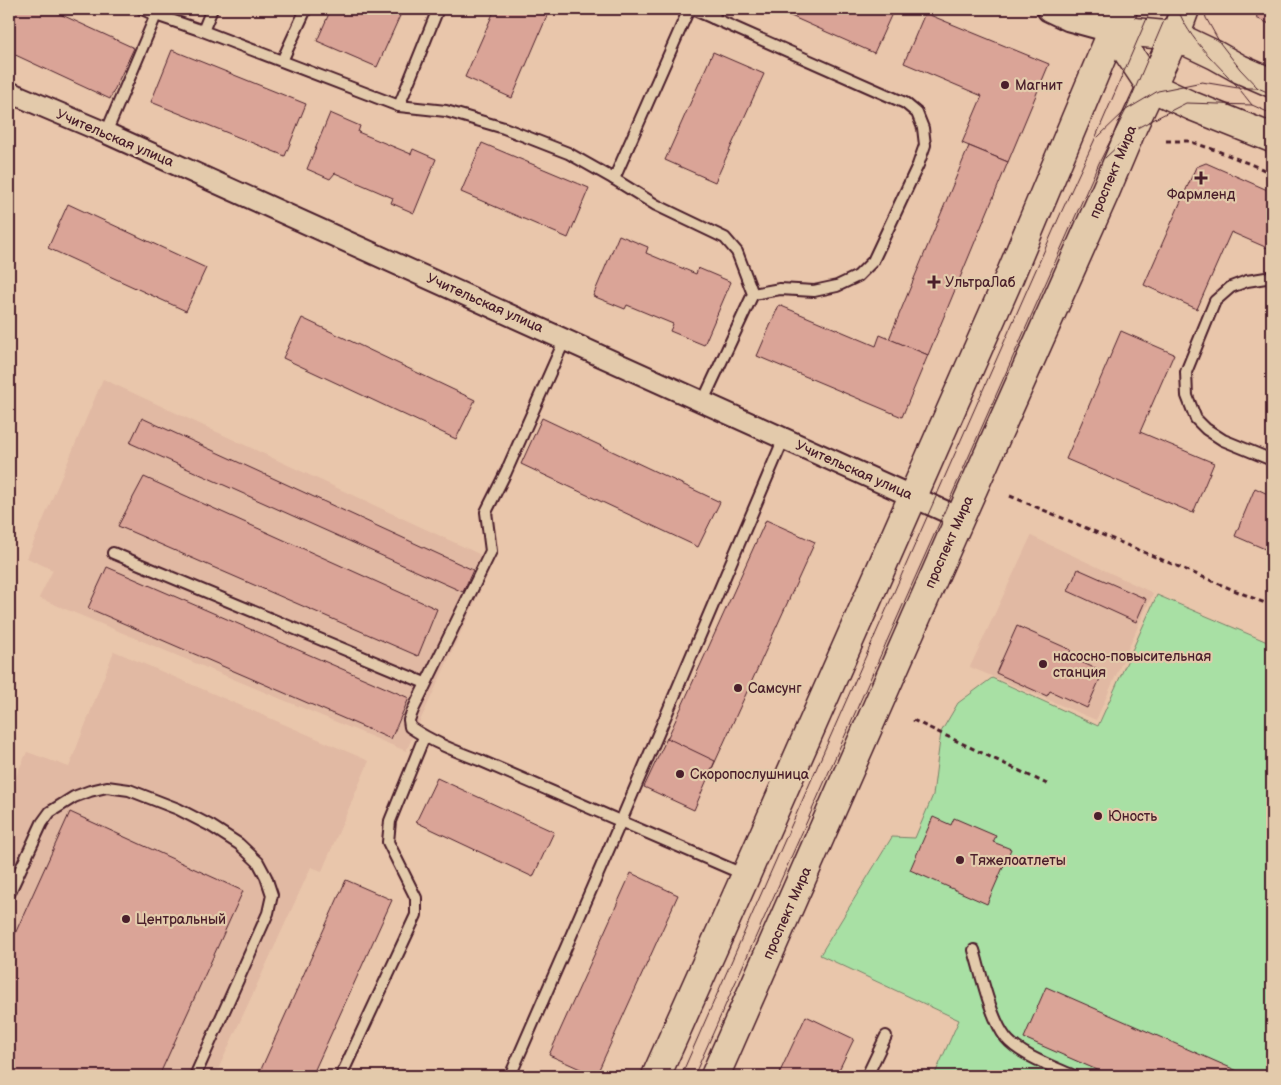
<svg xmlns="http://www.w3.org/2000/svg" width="1281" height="1085" viewBox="0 0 1281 1085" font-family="'Balsamiq Sans',sans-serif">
  <rect width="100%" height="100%" fill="#e9c6ab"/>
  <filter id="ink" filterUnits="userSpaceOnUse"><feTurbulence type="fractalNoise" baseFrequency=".02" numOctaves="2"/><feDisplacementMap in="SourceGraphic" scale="10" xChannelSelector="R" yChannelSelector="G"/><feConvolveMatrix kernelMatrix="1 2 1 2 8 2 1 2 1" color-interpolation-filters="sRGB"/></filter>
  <g filter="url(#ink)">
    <!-- built -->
    <g fill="#e1b9a3">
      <path d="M103,379L494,561L406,751L39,598L53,570L27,558Z"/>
      <path d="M1031,536L1153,593L1096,720L970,667Z"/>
      <path d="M114,651L369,761L322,871L311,867L215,1076H9V791L27,752L69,767Z"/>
    </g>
    <!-- green -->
    <path fill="#a8e0a4" stroke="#798068" d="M1157,595L1272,644V1076H934L959,1020L820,955L892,837L915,838L933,795L941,732L958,703L992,678L1098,726Z"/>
    <!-- building -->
    <g fill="#daa497" stroke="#4a1f2b">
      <path d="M9,9H49L134,48L110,99L9,52Z"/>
      <path d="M331,9H403L377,67L317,41Z"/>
      <path d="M495,9H550L512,98L465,77Z"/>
      <path d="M775,9H894L874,53Z"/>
      <path d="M1260,9H1272V25L1256,18Z"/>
      <path d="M925,13L1049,64L1008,162L962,143L982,96L904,63Z"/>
      <path d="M172,50L306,104L285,156L151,102Z"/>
      <path d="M713,52L764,74L715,182L665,160Z"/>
      <path d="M330,113L360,126L358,132L411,154L413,149L436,159L414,213L391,203L393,198L335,173L330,179L307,169Z"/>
      <path d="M482,143L589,188L568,238L461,192Z"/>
      <path d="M969,146L1008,162L928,355L889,339Z"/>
      <path d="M1206,163L1272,192V250L1231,232L1197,309L1144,285L1196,167Z"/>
      <path d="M68,204L206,268L186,311L48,248Z"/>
      <path d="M619,235L648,247L646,253L696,274L698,268L731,282L704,345L670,331L673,324L627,305L625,309L593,296Z"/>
      <path d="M779,305L876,346L880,335L928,355L902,417L757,356Z"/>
      <path d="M302,318L475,400L456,439L283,358Z"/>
      <path d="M1121,331L1174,354L1140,432L1214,463L1193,513L1066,459Z"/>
      <path d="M142,418L473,570L463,592L130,443Z"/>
      <path d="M542,418L720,502L698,547L521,464Z"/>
      <path d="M144,477L437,609L418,656L118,526Z"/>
      <path d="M1255,488L1272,496V552L1235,536Z"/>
      <path d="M766,520L815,542L711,771L663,748Z"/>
      <path d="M107,567L409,698L391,739L88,608Z"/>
      <path d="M1078,569L1146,599L1136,622L1068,591Z"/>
      <path d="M1017,626L1071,650L1068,656L1103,672L1087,708L1050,691L1047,696L996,673Z"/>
      <path d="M667,738L715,761L694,810L644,787Z"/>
      <path d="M437,778L554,832L533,877L416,822Z"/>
      <path d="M70,812L243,891L159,1076H9V947Z"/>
      <path d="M933,817L951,825L954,818L996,836L993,842L1011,849L987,904L910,870Z"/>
      <path d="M631,873L678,895L596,1076L549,1055Z"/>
      <path d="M346,880L392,900L312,1076H258Z"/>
      <path d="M1046,987L1249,1076H1111L1024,1038Z"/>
      <path d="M806,1016L854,1039L836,1076H778Z"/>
    </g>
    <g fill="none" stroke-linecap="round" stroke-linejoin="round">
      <!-- service casing -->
      <g stroke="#4a1f2b" stroke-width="14">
        <g id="service">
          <path d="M212,9L203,31L399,106L438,9"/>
          <path d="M692,9L713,18L716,9"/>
          <path d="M156,15L203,31"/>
          <path d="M713,18L905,103L917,113L923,128L925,145L918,165L873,261L858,276L837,286L814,291L780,289L753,294"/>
          <path d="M282,61L306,9"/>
          <path d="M399,106L446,111L504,128L568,153L614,179L656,205L725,238L737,252L753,294L703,401"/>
          <path d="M106,133L156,15L142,9"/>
          <path d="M614,179L689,9"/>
          <path d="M1272,277L1247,281L1231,287L1215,301L1186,372L1187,396L1196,419L1206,429L1223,440L1272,460"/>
          <path d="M565,339L506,472L486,512L491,551L413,710L409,720L410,727C432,742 455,751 479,760L745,875"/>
          <path d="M113,553L425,683"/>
          <path d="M9,894L42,823L50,812L74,797L90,791L107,787L129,790L178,809L211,826L239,844L258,862L266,877L272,895L268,913L195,1076"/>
          <path d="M974,950C981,974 991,1019 1006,1038C1020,1055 1054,1067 1074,1076"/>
          <path d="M341,1076L416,915V898L388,842L390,821L424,737"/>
          <path d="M510,1076L621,821L784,438"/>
          <path d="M867,1076L886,1036"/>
        </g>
      </g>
      <!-- minor casing -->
      <g stroke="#4a1f2b" stroke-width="24">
        <path id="minor" d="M9,92L106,133L960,518"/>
      </g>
      <!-- tertiary casing -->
      <g stroke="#4a1f2b" stroke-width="29">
        <path id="tertiary" d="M1050,9L1069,18L1113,30"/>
      </g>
      <!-- secondary casing -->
      <g stroke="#4a1f2b" stroke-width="31">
        <g id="secondary">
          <path d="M1113,30L1151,87L1192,106L1272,138"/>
          <path d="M1113,30L1175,36L1215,55L1240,69L1272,83"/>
          <path d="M656,1076L746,875L1006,285L1113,30L1123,9"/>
          <path d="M715,1076L960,518L1106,190L1133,126L1175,36L1185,9"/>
        </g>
      </g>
      <!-- path -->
      <g stroke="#4a1f2b" stroke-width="3" stroke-dasharray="5 4" stroke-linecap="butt">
        <path d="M1166,141H1188L1218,151L1272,173"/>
        <path d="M1010,496L1272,606"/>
        <path d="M913,720L1049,785"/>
      </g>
      <!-- service -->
      <use href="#service" stroke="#e3caab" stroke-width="10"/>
      <!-- minor -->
      <use href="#minor" stroke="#e3caab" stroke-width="20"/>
      <!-- tertiary -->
      <use href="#tertiary" stroke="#e3caab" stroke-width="25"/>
      <!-- secondary -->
      <use href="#secondary" stroke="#e3caab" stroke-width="28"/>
      <!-- tram -->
      <g stroke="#4a1f2b" stroke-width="1">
        <path d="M1178,9C1189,40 1216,62 1237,86C1242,92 1247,99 1252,105"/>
        <path d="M1204,9L1206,18L1220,43L1240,69L1258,88L1272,94"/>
        <path d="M1098,137L1126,110L1158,91L1202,82L1238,88H1258"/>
        <path d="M1105,158L1137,128L1186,103L1252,105L1272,114"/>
        <path d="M681,1076L1060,215L1094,141L1151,9"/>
        <path d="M694,1076L1099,163L1126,110L1169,9"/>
      </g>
    </g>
  </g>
  <!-- markers -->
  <g fill="#4a1f2b" stroke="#e3caab" stroke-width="2">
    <circle cx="1005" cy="85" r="5"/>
    <path d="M1198.5 170.5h5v5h5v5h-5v5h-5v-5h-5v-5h5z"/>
    <path d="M931.5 274.5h5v5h5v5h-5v5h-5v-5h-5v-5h5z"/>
    <circle cx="1043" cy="664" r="5"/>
    <circle cx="738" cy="688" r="5"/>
    <circle cx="680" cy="774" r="5"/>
    <circle cx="1098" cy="816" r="5"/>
    <circle cx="960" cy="860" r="5"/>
    <circle cx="126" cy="919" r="5"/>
  </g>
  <g text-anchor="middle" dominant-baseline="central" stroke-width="4.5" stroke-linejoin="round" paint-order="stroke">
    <!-- poi labels -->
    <g font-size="14" fill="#4a1f2b" stroke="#e3caab" text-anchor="start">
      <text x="1015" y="85">Магнит</text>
      <text x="1201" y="194" text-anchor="middle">Фармленд</text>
      <text x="945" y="282">УльтраЛаб</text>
      <text x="1053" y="656">насосно-повысительная<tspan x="1053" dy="16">станция</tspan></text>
      <text x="748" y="688">Самсунг</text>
      <text x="690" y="774">Скоропослушница</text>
      <text x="1108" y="816">Юность</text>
      <text x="970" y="860">Тяжелоатлеты</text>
      <text x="136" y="919">Центральный</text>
    </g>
    <!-- street labels -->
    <g font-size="14" fill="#4a1f2b" stroke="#e3caab">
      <text transform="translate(115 138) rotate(23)">Учительская улица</text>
      <text transform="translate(1113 172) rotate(-67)">проспект Мира</text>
      <text transform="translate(485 303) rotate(24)">Учительская улица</text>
      <text transform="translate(854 470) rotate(24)">Учительская улица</text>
      <text transform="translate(949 542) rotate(-66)">проспект Мира</text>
      <text transform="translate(787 913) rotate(-66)">проспект Мира</text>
    </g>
  </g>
  <!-- margin -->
  <rect width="1281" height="1085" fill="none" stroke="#e3caab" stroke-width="30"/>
  <rect x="15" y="15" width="1251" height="1055" fill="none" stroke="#4a1f2b" stroke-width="2" filter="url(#ink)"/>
</svg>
